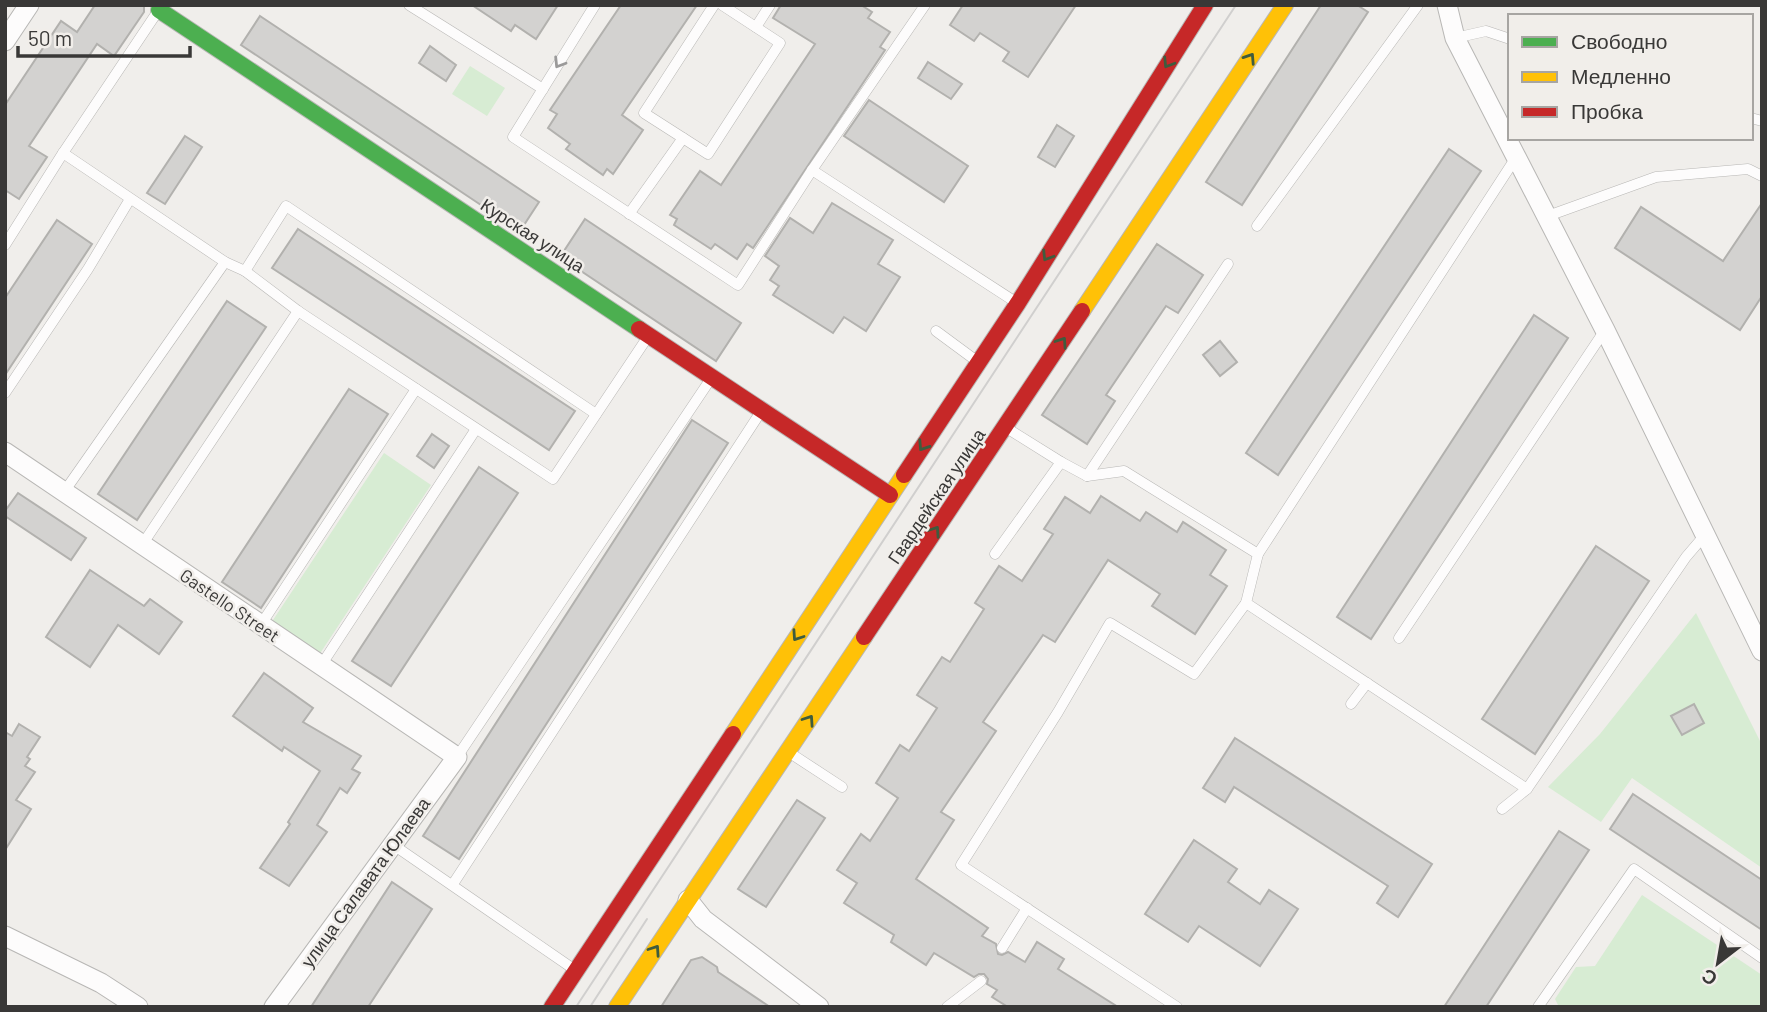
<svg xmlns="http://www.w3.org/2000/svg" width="1767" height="1012" viewBox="0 0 1767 1012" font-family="Barlow,sans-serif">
  <rect width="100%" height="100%" fill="#f0eeeb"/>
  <!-- green -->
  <g fill="#d7ecd3">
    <path d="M470,66L505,88L487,116L452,94Z"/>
    <path d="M384,453L431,485L319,655L271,623Z"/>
    <path d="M1696,613L1762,745V868L1632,778L1601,822L1548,787L1600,734Z"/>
    <path d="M1642,895L1762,975V1007H1559L1555,999L1576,967L1595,966Z"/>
  </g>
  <!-- building -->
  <g fill="#d3d2d0" stroke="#b2b1ae" stroke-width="2">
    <path d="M95,5H144V12L114,56L97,44L29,146L47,157L19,199L5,190V105L61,21L77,32Z"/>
    <path d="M472,5H558L536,39L515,25L511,31Z"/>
    <path d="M621,5H697L622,115L643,130L613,174L607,169L603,175L566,149L570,144L548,128L557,114L550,110Z"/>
    <path d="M781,5H861L872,12L868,18L890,32L880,47L885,50L753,248L747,244L737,259L715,244L711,249L674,225L677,219L670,215L700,171L721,185L815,44L773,18Z"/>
    <path d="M963,5H1076L1028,77L1003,61L1009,52L980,33L974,41L950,25Z"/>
    <path d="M1321,5H1357L1368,12L1242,205L1206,182Z"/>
    <path d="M260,16L539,202L520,231L241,45Z"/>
    <path d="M430,46L456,65L446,81L419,63Z"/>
    <path d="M928,62L962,84L951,99L918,78Z"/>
    <path d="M869,100L968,166L944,202L844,136Z"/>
    <path d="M1057,125L1074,136L1055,167L1038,157Z"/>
    <path d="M185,136L202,147L165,204L147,193Z"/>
    <path d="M1449,149L1481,171L1278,475L1246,453Z"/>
    <path d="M832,203L893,240L878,264L900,277L866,331L844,317L833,333L773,295L779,286L770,280L779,266L765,256L790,218L813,233Z"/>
    <path d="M1762,203V296L1740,330L1615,248L1641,207L1723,261Z"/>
    <path d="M585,219L741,323L716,361L560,257Z"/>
    <path d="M57,220L92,244L5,375V298Z"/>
    <path d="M298,229L575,411L549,450L272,268Z"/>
    <path d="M1157,244L1203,275L1178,313L1166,306L1106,395L1115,401L1087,444L1042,415Z"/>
    <path d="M227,301L266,327L137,520L98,494Z"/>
    <path d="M1534,315L1568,338L1371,639L1337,617Z"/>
    <path d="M1220,341L1237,362L1220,376L1203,355Z"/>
    <path d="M349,389L388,414L261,608L222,582Z"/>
    <path d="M692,420L728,443L459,859L423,836Z"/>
    <path d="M432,434L449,446L434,468L417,456Z"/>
    <path d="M479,467L518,493L391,686L352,661Z"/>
    <path d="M18,493L86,538L71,560L5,516V511Z"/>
    <path d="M1101,496L1140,521L1146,512L1177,532L1183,522L1226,550L1210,575L1227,586L1195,634L1152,606L1160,594L1108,560L1055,642L1043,635L983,722L996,731L941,812L954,820L916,879L988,928L982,936L996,944L998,954L1002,955L1008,952L1025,962L1037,942L1064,959L1058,969L1118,1007H1008L992,997L997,990L987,984L988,979L984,974H979L974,977L934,953L926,965L891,942L894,935L844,903L857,883L837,870L861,834L870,841L898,798L876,783L900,745L909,751L937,708L917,695L942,657L950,662L984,609L975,603L999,566L1022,581L1053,534L1044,529L1065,497L1090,513Z"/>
    <path d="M1596,546L1649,581L1535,754L1482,719Z"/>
    <path d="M90,570L144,606L150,599L182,622L159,654L118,625L90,667L46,637Z"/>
    <path d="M264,673L313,708L303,722L361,756L352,769L360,773L347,793L340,788L317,825L327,832L289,886L260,868L290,824L288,822L320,771L284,747L282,751L233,716Z"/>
    <path d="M1694,704L1704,723L1682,735L1671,716Z"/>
    <path d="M19,724L40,737L27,757L30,759L25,766L35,772L16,800L31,809L5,850V732L12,736Z"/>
    <path d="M1235,738L1432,864L1398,917L1377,903L1388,886L1234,787L1225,802L1203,788Z"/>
    <path d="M1633,794L1762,880V930L1610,829Z"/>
    <path d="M797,800L825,818L766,907L738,889Z"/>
    <path d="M1559,831L1589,850L1541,923L1486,1007H1444Z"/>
    <path d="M1194,840L1237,869L1228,882L1260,904L1269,890L1298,909L1260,966L1199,926L1188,942L1145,914Z"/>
    <path d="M392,882L432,909L368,1007H311Z"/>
    <path d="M702,957L717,967L718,972L770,1007H661L691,960Z"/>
  </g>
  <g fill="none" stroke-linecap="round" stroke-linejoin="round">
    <!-- lane casing -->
    <g stroke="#b8b7b5" stroke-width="11">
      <g id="lane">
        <path d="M409,5L543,89"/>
        <path d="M595,5L513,137L738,285L812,170L1017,303"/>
        <path d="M714,5L644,113L708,154L780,43L722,5"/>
        <path d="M756,27L770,5"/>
        <path d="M1455,38L1486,31L1510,39"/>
        <path d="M1751,118L1762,121"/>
        <path d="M63,153L158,11"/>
        <path d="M812,170L925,5"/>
        <path d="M629,214L683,138"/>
        <path d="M1545,217L1656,177L1748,169L1762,176"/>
        <path d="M1257,226L1418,5"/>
        <path d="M5,245L63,153L225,262L245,271L286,206L596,414"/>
        <path d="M245,271L298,311L553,479L649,335"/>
        <path d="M936,331L978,362"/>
        <path d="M5,393L88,269L130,199"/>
        <path d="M1005,427L1061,462L1087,476L1124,471L1258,554L1246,603L1527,789L1686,557L1704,536"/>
        <path d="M1087,476L1228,264"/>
        <path d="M64,492L225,262"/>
        <path d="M142,545L298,311"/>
        <path d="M995,554L1061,462"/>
        <path d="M1258,554L1515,159"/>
        <path d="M260,626L416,389"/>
        <path d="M1399,638L1605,330"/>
        <path d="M320,667L476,429"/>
        <path d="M1351,704L1367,683"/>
        <path d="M790,753L842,787"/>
        <path d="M457,757L712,377"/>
        <path d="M1502,809L1527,789"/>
        <path d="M392,844L575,970"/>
        <path d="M453,884L762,410"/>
        <path d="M1002,948L1027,908"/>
        <path d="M947,1007L981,981"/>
        <path d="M1177,1007L961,865L1058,712L1110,623L1194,674L1246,603"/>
        <path d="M1538,1007L1634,869L1762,958"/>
      </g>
    </g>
    <!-- street casing -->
    <g stroke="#b8b7b5" stroke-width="21">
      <g id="street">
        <path d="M1447,5L1455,38L1605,330L1762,651"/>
        <path d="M5,41L29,5"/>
        <path d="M5,452L457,757L274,1007"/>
        <path d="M688,900L703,919L819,1007"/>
        <path d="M5,936L101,983L138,1007"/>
      </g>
    </g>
    <!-- fast casing -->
    <g stroke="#b8b7b5" stroke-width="18">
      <path id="fast" d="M161,5L159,10L639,329"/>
    </g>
    <!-- slow casing -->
    <g stroke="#b8b7b5" stroke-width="18">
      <g id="slow">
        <path d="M1082,311L1285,5"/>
        <path d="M733,734L904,475"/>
        <path d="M617,1007L864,637"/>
      </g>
    </g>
    <!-- jam casing -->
    <g stroke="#b8b7b5" stroke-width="18">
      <g id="jam">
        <path d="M639,329L890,495"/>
        <path d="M904,475L1018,303L1205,5"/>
        <path d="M864,637L1082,311"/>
        <path d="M552,1007L733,734"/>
      </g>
    </g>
    <!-- lane -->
    <use href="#lane" stroke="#fdfcfc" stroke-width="10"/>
    <!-- street -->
    <use href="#street" stroke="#fdfcfc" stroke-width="19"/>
    <!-- fast -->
    <use href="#fast" stroke="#4caf50" stroke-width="16"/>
    <!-- slow -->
    <use href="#slow" stroke="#ffc107" stroke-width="16"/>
    <!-- jam -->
    <use href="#jam" stroke="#c62828" stroke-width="16"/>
    <!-- tram -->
    <g stroke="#d0cfce" stroke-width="2">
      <path d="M576,1007L1236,5"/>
      <path d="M590,1007L647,919"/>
    </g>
  </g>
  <!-- one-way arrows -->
  <defs><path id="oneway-chevron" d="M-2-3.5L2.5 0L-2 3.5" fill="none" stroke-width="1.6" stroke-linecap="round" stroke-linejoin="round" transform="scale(1.75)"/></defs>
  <g stroke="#3f5c3e">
    <use href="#oneway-chevron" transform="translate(1250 58) rotate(-57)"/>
    <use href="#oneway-chevron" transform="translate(1168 63) rotate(122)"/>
    <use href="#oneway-chevron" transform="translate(1047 256) rotate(122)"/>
    <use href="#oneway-chevron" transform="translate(1062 342) rotate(-56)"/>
    <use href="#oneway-chevron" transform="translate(923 446) rotate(123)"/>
    <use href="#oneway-chevron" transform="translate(935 531) rotate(-56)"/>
    <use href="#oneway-chevron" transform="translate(797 636) rotate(124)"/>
    <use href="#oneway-chevron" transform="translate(809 720) rotate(-56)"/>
    <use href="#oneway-chevron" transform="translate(655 950) rotate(-56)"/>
  </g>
  <use stroke="#9b9a9a" href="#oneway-chevron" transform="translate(559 63) rotate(122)"/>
  <g text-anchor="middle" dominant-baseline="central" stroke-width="5" stroke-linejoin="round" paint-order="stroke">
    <!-- street labels -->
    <g font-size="18" fill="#393837" stroke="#f1eeea">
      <text transform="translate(533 235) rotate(33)">Курская улица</text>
      <text transform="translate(936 496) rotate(-56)">Гвардейская улица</text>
      <text transform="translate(230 605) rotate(34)">Gastello Street</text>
      <text transform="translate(365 882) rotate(-54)">улица Салавата Юлаева</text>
    </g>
  </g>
  <!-- border -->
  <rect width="1767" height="1012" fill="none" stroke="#393837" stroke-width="14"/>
  <!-- legend -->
  <rect x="1508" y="14" width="245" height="126" fill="#f1eeea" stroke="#a7a5a2" stroke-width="2"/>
  <rect x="1522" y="37" width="35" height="10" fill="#4caf50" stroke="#a7a5a2" stroke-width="2"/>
  <text x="1571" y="49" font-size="21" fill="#393837">Свободно</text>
  <rect x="1522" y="72" width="35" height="10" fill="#ffc107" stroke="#a7a5a2" stroke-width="2"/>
  <text x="1571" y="84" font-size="21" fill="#393837">Медленно</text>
  <rect x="1522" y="107" width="35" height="10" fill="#c62828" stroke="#a7a5a2" stroke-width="2"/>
  <text x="1571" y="119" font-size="21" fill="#393837">Пробка</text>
  <!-- north arrow -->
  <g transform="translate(1718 963) rotate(211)" stroke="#f1eeea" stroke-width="5" paint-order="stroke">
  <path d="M0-5L12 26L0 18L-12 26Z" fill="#393837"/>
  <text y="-10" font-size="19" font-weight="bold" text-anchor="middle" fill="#393837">С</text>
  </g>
  <!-- scale -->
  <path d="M18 46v10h172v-10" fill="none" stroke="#393837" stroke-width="3.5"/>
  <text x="28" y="46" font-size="21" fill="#393837" stroke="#f1eeea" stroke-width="5" paint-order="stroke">50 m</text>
</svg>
